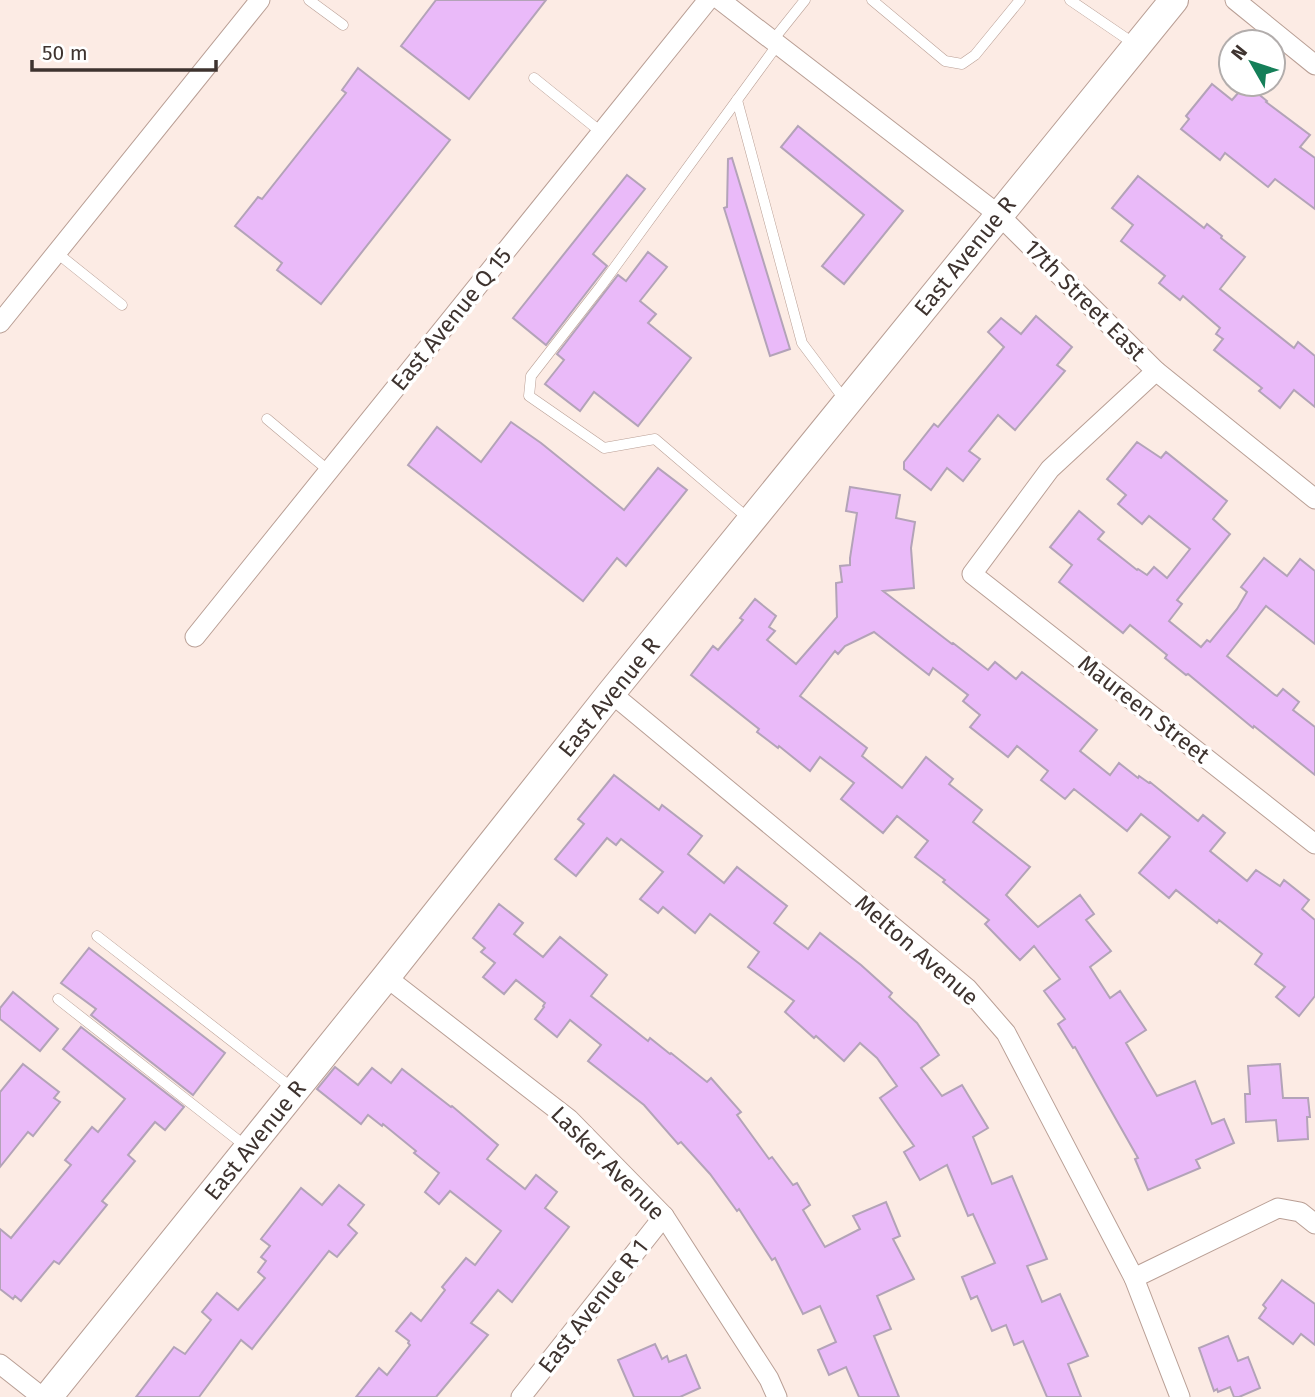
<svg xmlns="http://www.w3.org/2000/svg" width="1315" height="1397" viewBox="0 0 1315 1397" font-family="'Fira Sans',sans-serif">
  <rect width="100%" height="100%" fill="#fcebe4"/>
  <!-- building -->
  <g fill="#eabaf9" stroke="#b3a3b8" stroke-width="2">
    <path d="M436,0H546L469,99L401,46Z"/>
    <path d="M358,68L450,140L321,304L277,270L282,263L235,226L258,197L262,199L346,93L342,90Z"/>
    <path d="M1212,84L1232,100L1246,84L1267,101L1266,102L1310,135L1300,147L1315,158V209L1275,179L1268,187L1225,153L1220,160L1181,129L1189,119L1186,116Z"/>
    <path d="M798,126L903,211L844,284L822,266L864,215L781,147Z"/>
    <path d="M732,158L790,349L770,356L724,208L727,207L728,159Z"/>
    <path d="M627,175L645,189L593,254L607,266L546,345L513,318Z"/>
    <path d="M1138,176L1204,228L1207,224L1222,236L1221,238L1245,257L1220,289L1294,348L1298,342L1315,356V407L1294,390L1280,408L1259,391L1262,388L1214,350L1223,339L1216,334L1220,328L1183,296L1180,300L1159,283L1165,276L1121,241L1133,225L1112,208Z"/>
    <path d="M648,252L667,267L640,301L656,314L648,323L691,358L638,426L594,392L580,411L545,384L564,360L557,354L618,275L626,281Z"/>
    <path d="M1036,316L1072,347L1057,365L1065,371L1015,430L998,415L969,451L980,459L963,481L947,468L931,490L904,469V462L934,424L938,427L1004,347L988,332L1001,318L1021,334Z"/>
    <path d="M511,422L541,443L624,510L658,468L687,490L626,566L617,558L583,601L408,465L437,427L481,462Z"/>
    <path d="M1137,442L1161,458L1166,452L1227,501L1213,519L1230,534L1177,600L1182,604L1169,621L1201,647L1207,640L1210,642L1237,609L1247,592L1241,587L1264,558L1287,576L1300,559L1315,571V644L1266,606L1227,656L1275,695L1277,696L1283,689L1299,702L1293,710L1315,727V775L1254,726L1253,728L1188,674L1186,675L1165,658L1167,655L1130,625L1123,633L1059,582L1072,565L1050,547L1079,511L1104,532L1098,539L1137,570L1138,569L1147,575L1154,567L1167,578L1190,549L1149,516L1142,524L1118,504L1126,495L1107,479Z"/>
    <path d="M850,487L900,495L896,518L915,522L911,548L914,588L883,591L952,644L953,643L988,670L995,662L1016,679L1022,672L1097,730L1080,751L1110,775L1119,763L1138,778L1139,776L1149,783L1150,782L1198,821L1203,815L1225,833L1210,851L1247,881L1256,870L1280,886L1284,880L1309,900L1302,909L1315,920V996L1299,1016L1276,997L1285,987L1255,964L1262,954L1219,920L1217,923L1176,890L1169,898L1139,873L1170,837L1141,814L1127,831L1074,789L1065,799L1041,780L1048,771L1017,746L1008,757L970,727L980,715L963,701L968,695L933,668L929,675L874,632L845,646L838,654L835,651L800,696L867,748L862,756L902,788L926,757L953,779L949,784L982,810L973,822L1030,867L1006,895L1038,927L1080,895L1094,914L1086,920L1111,951L1090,967L1110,998L1120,991L1146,1030L1126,1043L1157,1096L1195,1081L1212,1124L1224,1119L1234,1143L1196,1160L1200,1168L1148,1190L1135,1159L1138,1158L1075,1047L1073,1048L1058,1024L1065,1019L1044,991L1060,979L1034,946L1020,960L985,924L989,920L943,882L945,880L915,857L928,841L897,816L883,833L841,799L854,783L820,757L810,771L779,746L778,748L757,732L759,729L691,675L713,646L718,650L743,620L740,618L755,599L776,616L769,627L775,631L767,640L796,664L837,617L836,583L842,582L840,566L850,565V558L857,513L846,511Z"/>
    <path d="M614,775L659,810L662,805L702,836L688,854L724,883L737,867L787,906L774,923L808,949L820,933L861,965L892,993L889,997L917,1023L939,1055L921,1068L942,1096L962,1085L988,1128L973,1137L992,1184L1012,1176L1047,1259L1027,1266L1042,1302L1060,1294L1088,1356L1068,1364L1081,1397H1047L1023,1341L1014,1345L1006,1325L992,1331L977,1296L971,1299L962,1277L995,1263L973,1214L968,1216L947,1165L920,1180L904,1152L914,1146L880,1098L897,1086L877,1058L860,1043L844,1061L816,1036L814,1038L785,1012L794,1001L748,967L759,952L710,914L695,933L663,907L658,913L640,899L663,872L621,839L616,845L607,838L576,876L555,859L584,824L578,819Z"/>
    <path d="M499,904L523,923L514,934L543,957L560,937L607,975L591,996L648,1041L650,1038L670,1054L671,1053L707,1082L711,1078L741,1112L737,1115L769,1159L772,1157L793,1185L797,1183L810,1205L803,1210L825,1247L860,1229L853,1216L886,1202L900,1236L893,1239L914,1279L877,1296L891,1329L874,1336L899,1397H859L846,1367L829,1375L818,1350L836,1342L820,1306L803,1314L775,1258L772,1260L739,1209L737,1211L710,1174L681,1142L678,1144L644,1105L588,1061L601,1045L570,1020L557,1037L535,1019L544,1007L543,1006L545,1003L516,980L504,994L483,977L495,963L481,952L485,948L473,938Z"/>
    <path d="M89,948L225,1053L193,1095L91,1015L96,1009L61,983Z"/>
    <path d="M13,992L58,1029L40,1051L0,1019V1008Z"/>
    <path d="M81,1027L184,1107L165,1130L155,1122L128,1155L135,1161L102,1201L107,1205L59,1264L54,1261L21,1301L15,1296L13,1299L0,1289V1229L11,1238L71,1165L65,1160L92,1127L98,1132L125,1099L63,1049Z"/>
    <path d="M23,1064L59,1092L54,1098L60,1102L33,1136L28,1132L0,1167V1092Z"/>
    <path d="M1280,1064L1283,1098H1308L1310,1117H1307L1308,1139L1278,1141L1276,1120L1246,1122L1245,1094H1250L1248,1066Z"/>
    <path d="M335,1067L358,1085L372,1068L391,1083L402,1069L451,1107L452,1106L498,1145L487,1159L525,1189L536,1175L557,1192L545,1208L569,1227L512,1302L498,1290L471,1323L488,1335L436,1397H356L379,1368L387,1375L410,1345L408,1343L409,1341L396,1331L411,1313L421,1321L445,1290L442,1287L466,1258L475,1265L501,1231L450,1191L439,1204L425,1192L439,1173L414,1153L416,1151L383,1124L382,1126L368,1115L361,1124L317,1089Z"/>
    <path d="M339,1185L364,1205L348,1225L357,1233L337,1257L329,1251L252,1349L241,1340L199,1397H136L174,1347L185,1354L211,1320L202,1312L217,1293L238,1310L265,1278L258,1272L266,1261L261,1257L270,1246L261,1239L301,1188L322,1205Z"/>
    <path d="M1282,1280L1315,1304V1345L1301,1334L1293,1344L1259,1318L1266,1308L1263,1305Z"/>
    <path d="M1228,1336L1238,1361L1248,1357L1260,1388L1239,1397H1234L1230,1387L1218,1392L1217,1389L1214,1391L1199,1348Z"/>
    <path d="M655,1344L662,1359L667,1356L669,1362L686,1355L700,1388L680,1397H634L618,1360Z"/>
  </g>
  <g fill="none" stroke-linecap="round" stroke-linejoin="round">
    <!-- lane casing -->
    <g stroke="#b99f95" stroke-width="11">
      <g id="lane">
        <path d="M309,0L343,25"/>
        <path d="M872,0L945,61L962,64L975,55L1020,0"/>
        <path d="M1070,0L1136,45"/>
        <path d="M773,40L805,0"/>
        <path d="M534,78L601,132"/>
        <path d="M737,100L802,343L844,399"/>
        <path d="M57,253L122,305"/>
        <path d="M267,419L329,471"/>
        <path d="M749,519L655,439L604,448L529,396L531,376L601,286L778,44"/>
        <path d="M97,936L292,1088"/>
        <path d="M58,999L248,1148"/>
      </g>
    </g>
    <!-- street casing -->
    <g stroke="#b99f95" stroke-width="21">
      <g id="street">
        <path d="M720,0L999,215L1156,371L1315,499"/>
        <path d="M1235,0L1315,65"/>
        <path d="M0,323L260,0"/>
        <path d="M1156,371L1050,469L972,574L1315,844"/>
        <path d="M195,637L708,0"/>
        <path d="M611,693L967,988L1006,1033L1134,1278L1180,1397"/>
        <path d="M386,977L569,1119L664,1216L769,1379L777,1397"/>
        <path d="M1134,1278L1278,1208L1300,1212L1315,1224"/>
        <path d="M0,1364L42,1397"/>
        <path d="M521,1397L664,1216"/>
      </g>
    </g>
    <!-- secondary casing -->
    <g stroke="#b99f95" stroke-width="30">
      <path id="secondary" d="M48,1397L386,977L611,693L1174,0"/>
    </g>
    <!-- lane -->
    <use href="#lane" stroke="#fff" stroke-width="10"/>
    <!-- street -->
    <use href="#street" stroke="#fff" stroke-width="19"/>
    <!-- secondary -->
    <use href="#secondary" stroke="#fff" stroke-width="28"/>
  </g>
  <g text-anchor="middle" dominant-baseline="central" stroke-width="7" stroke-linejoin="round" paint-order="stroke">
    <!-- street labels -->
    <g font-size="23" fill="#3e332f" stroke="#fff">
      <text transform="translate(965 256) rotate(-51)">East Avenue R</text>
      <text transform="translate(1085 300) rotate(45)">17th Street East</text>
      <text transform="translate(451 319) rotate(-51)">East Avenue Q 15</text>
      <text transform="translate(609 697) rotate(-51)">East Avenue R</text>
      <text transform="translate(1144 709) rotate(38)">Maureen Street</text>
      <text transform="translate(917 950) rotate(41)">Melton Avenue</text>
      <text transform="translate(255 1140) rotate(-51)">East Avenue R</text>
      <text transform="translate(608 1163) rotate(45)">Lasker Avenue</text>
      <text transform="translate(593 1306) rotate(-52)">East Avenue R 1</text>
    </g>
  </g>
  <!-- north arrow -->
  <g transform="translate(1252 63) rotate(309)"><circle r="33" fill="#ffffff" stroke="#b2adac" stroke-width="2"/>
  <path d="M0-5L12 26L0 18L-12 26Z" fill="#157f59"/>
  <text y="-10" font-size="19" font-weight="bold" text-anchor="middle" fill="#3e332f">N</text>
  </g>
  <!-- scale -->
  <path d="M32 60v10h184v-10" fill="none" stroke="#3e332f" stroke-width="3.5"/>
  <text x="42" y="60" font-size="21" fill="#3e332f" stroke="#ffffff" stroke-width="5" paint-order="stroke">50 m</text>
</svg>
